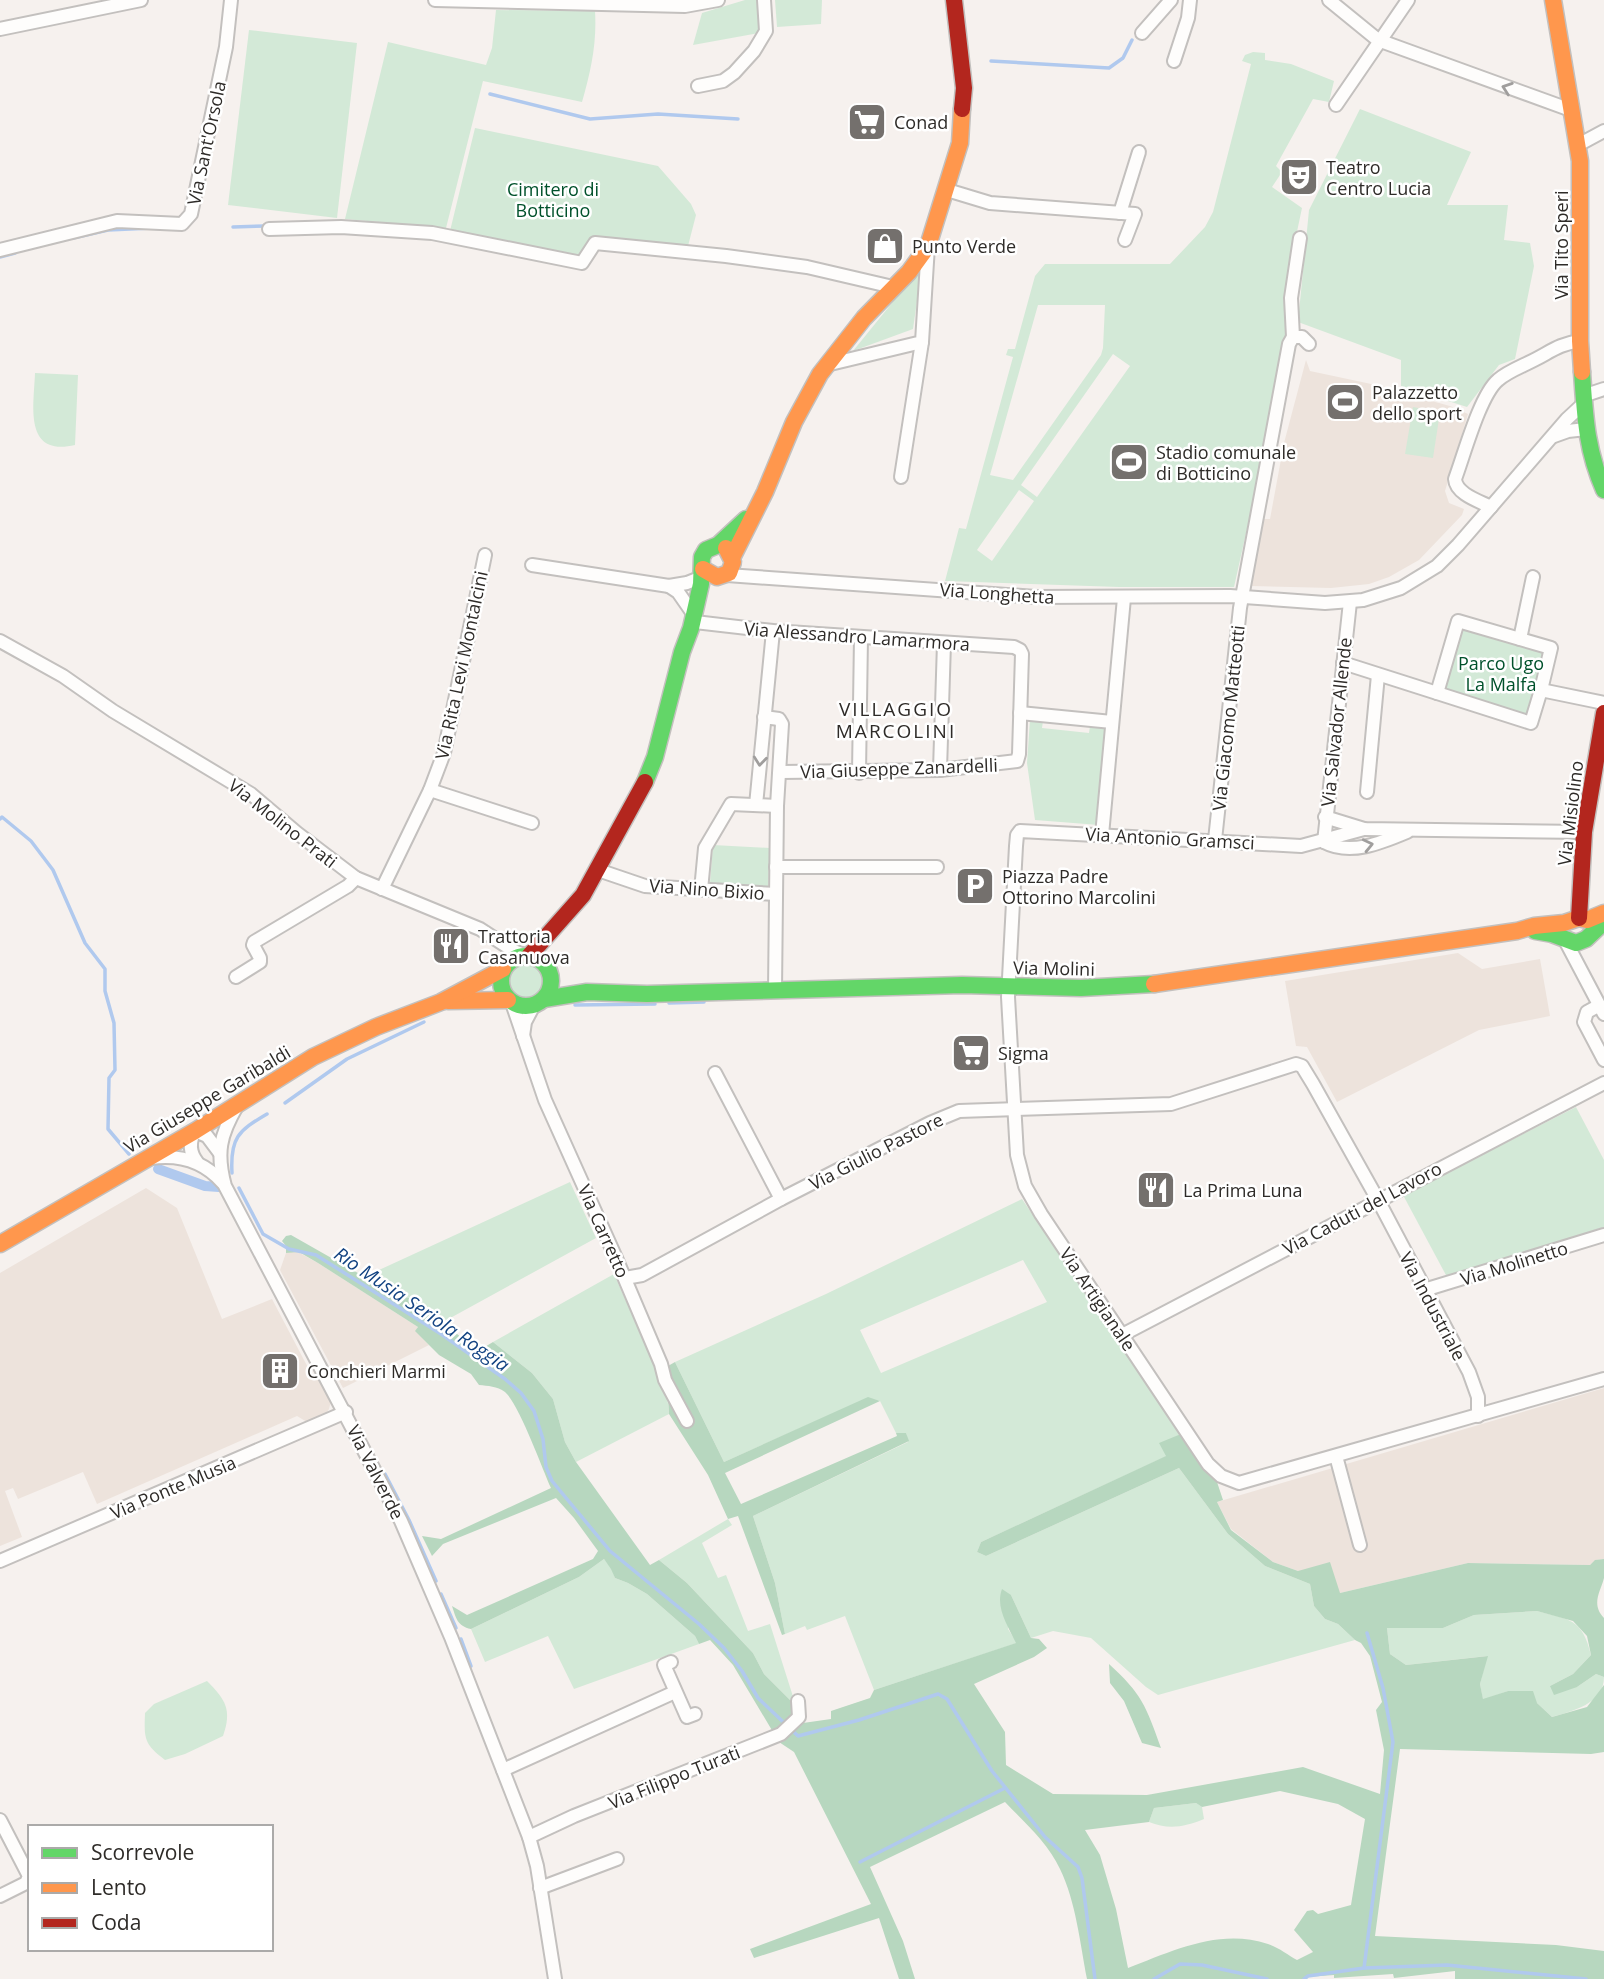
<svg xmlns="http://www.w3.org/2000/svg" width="1604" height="1979" viewBox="0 0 1604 1979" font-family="'Open Sans',sans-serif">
  <rect width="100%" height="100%" fill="#f6f1ee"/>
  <!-- built -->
  <g fill="#ede3dc">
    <path d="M1306,360L1310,371L1390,388L1406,394L1450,406L1468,414L1445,491L1449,503L1464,509L1462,515L1419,560L1389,577L1369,584L1331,588L1251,586L1264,519H1270L1284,443Z"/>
    <path d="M1458,953L1482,969L1540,959L1550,1016L1479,1030L1337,1102L1307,1047L1296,1046L1285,981Z"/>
    <path d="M146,1188L177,1208L222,1319L272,1299L314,1379L320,1376L331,1401L329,1409L325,1415L307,1422L297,1416L97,1504L83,1472L18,1499L13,1488L5,1491L22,1537L0,1546V1273Z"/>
    <path d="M296,1251L318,1263L418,1327L416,1331L429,1345L343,1388L280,1270L286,1253Z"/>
    <path d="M1604,1388V1559L1596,1560L1590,1565L1468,1563L1340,1593L1298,1571L1273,1562L1231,1529L1217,1502Z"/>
  </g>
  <!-- green -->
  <g fill="#d3e9d7" fill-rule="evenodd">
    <path d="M745,0H757L759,33L693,45L702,13Z"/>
    <path d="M775,0H822L821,24L777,27Z"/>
    <path d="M496,10L595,11C597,43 591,71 582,102L483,81L446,228L345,219L388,42L486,65L492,48Z"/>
    <path d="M249,30L357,43L337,218L228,205Z"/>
    <path d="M1253,52L1265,53V60L1291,64L1334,81L1329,102L1313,99L1276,166L1282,172L1272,187L1302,208L1295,241L1290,336L1234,587H1119L945,581L959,528L966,529L1013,357L1006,355L1008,349H1015L1035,276L1045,264H1170L1205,227L1213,212L1251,64L1242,61L1245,55ZM1038,305H1105L1103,348L1101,355L1013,480L990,475ZM1113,354L1130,366L1037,497L1021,485ZM1019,490L1034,501L992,561L977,550Z"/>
    <path d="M1360,109L1471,152L1447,205H1508L1504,240L1530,243L1534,266L1515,359L1499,365L1467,407L1401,386V360L1298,322L1309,210Z"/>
    <path d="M475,128L658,166L691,204L696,215L688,246L595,239L581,261L450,231Z"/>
    <path d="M922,266L913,329L853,351Z"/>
    <path d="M35,373L78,375L75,445C23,457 34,405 35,373Z"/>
    <path d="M1413,407L1440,412L1433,458L1405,454Z"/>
    <path d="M1460,624L1546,649L1529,720L1440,691Z"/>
    <path d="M1030,720L1043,721L1042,728L1089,733L1090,726L1109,728L1099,825L1035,820L1027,763Z"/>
    <path d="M713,845L770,848L768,887L710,883Z"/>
    <circle cx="526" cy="982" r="20"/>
    <path d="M1576,1107L1604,1160V1227L1447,1277L1403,1195Z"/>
    <path d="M570,1182L596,1238L443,1322L415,1300L393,1293L366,1276Z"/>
    <path d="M1022,1199L1181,1434L1167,1456L981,1542L977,1552L986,1556L1179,1468L1228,1534L1265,1566L1310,1584L1314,1606L1325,1619L1338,1624L1355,1640L1158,1695L1146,1687L1091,1638L1053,1631L1031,1638L1011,1595L1008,1629L1017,1643L874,1690L845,1616L807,1630L805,1626L785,1634L775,1583L753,1516L908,1442L906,1433H896L880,1401L868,1398L724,1462L675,1362L826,1294ZM1023,1260L1047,1302L881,1373L860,1330Z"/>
    <path d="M614,1274L667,1394L669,1414L576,1462L565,1442L553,1399L532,1373L493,1342Z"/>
    <path d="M728,1519L732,1525L702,1543L718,1578L726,1575L748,1631L770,1624L796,1706L764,1674L753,1653L687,1583L659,1560Z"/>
    <path d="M604,1559L612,1569L615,1578L628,1583L647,1594L695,1636L699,1644L574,1689L548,1636L485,1662L471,1629L579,1577Z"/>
    <path d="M1537,1611C1570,1620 1582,1618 1591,1655L1573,1674L1550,1686L1577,1687L1596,1674L1604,1677C1604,1704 1572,1711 1552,1717L1537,1703L1508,1691L1483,1700L1480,1684L1487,1656L1406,1665L1390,1654L1387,1628H1443L1474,1615Z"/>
    <path d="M207,1681C226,1700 232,1710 223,1736L185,1754L165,1760C144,1744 144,1739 145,1713L154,1704Z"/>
    <path d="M1196,1803L1202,1807L1204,1819C1185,1827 1168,1830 1149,1822L1154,1808Z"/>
  </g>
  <!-- forest -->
  <g fill="#b7d7bf" fill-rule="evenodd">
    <path d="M291,1235L393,1293L415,1300L462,1338L483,1348L493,1342L532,1373L553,1399L565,1442L576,1462L650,1565L659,1560L687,1583L753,1653L764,1674L796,1706L797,1714L773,1732L733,1665L710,1640L699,1644L695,1636L647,1594L628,1583L615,1578L611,1569L604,1559L579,1577L471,1629C457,1626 456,1618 452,1606L467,1615L593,1559L598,1551L574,1518L556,1498L443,1544L432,1556L422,1536L441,1539L551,1488C542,1468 519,1404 505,1392C497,1386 488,1386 479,1385L471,1374L439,1355L415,1331L418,1327L318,1263L299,1252L286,1253V1246L282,1241L286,1236Z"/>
    <path d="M675,1362L724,1462L868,1397L880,1401L725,1473L741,1504L897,1436L896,1433H906L909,1441L753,1516L775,1583L785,1634L782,1635L738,1516L728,1519L708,1475L669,1414L666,1370L668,1366Z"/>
    <path d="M1181,1434L1216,1479L1223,1500L1217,1502L1231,1530L1273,1562L1298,1571L1330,1562L1340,1593L1468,1563L1590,1565L1595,1560L1604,1559C1604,1565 1604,1572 1604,1578C1600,1593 1591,1604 1604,1618V1677L1596,1674L1577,1687L1554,1695L1550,1686L1573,1674L1591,1655L1587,1636L1573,1621L1537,1611L1474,1615L1443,1628H1387L1390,1654L1406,1665L1488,1656L1480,1684L1483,1699L1508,1691H1533L1537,1703L1552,1717L1587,1707L1604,1685V1752L1591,1754L1400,1749L1375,1936L1556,1945L1604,1951V1979H1455V1971L1394,1978L1393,1974L1334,1978V1975L1308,1977L1307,1979H1087C1080,1943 1076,1902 1060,1869C1048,1843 1025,1823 1005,1802L870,1867L903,1941L915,1979H899L879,1918L754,1958L750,1949L871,1904L794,1752L779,1742L803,1723L831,1719V1711L870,1698L874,1690L1016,1643C1008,1626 995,1607 1002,1589L1011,1595L1031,1638L1039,1639L1047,1648L1034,1657L974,1684L1005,1732L1006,1765L1053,1794L1147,1795L1303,1767L1380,1794L1384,1750L1376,1710L1382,1702L1370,1656L1361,1643L1355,1640L1338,1624L1325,1619L1314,1606L1310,1584L1265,1566L1228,1534L1179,1468L986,1556L977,1552L981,1542L1166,1456L1159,1443ZM1280,1791L1338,1804L1365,1819L1351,1905L1318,1914L1313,1910L1307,1911L1294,1930L1313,1952L1297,1960C1288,1955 1278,1947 1268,1944C1219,1928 1173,1951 1128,1968L1116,1909L1100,1855L1085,1830L1149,1822L1154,1808L1196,1803L1202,1807Z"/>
    <path d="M1109,1664C1142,1694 1146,1706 1161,1748L1142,1743L1124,1701L1110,1683Z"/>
  </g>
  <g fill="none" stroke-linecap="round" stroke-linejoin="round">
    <!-- stream -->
    <g stroke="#b0c9ee" stroke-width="3.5">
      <path d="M991,61L1109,68L1123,58L1132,40"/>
      <path d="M490,94L590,119L658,114L738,119"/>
      <path d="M233,227L266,226"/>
      <path d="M73,238L108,230L152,228"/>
      <path d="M0,257L15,253"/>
      <path d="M0,819L2,817L31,841L53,870L85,943L105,969V991L114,1023L115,1070L109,1078L108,1129L129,1154"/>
      <path d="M669,1003L704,1002"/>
      <path d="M575,1005L655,1004"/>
      <path d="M285,1103L347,1059L424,1022"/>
      <path d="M232,1173C230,1138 238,1131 267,1114"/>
      <path d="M239,1188L263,1234L289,1249L316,1255L441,1334L505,1379L521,1393L534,1411L543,1439L546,1467L552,1481L610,1551L699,1624L724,1648L742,1671L758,1698L798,1736L859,1720L938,1694L947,1699L992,1771L1045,1837L1078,1867L1082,1878L1095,1979"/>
      <path d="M385,1474L409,1520L436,1581"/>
      <path d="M441,1594L456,1628"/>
      <path d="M461,1639L471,1666"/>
      <path d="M860,1862L1005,1788"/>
      <path d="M1364,1968L1393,1742L1383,1688L1367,1633"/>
      <path d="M1154,1979L1180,1964L1202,1965L1267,1979"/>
      <path d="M1304,1979L1308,1976L1364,1968L1447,1965L1586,1979"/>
    </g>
    <!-- canal -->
    <path stroke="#b0c9ee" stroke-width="10" d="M158,1169L205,1186L219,1187"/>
    <!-- street casing -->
    <g stroke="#c3c0be" stroke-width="16">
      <g id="street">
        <path d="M435,0L685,6L718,0"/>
        <path d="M1329,0L1378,40L1571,110"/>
        <path d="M0,29L141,0"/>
        <path d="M1142,33L1171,0"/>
        <path d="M1174,61L1188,18L1190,0"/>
        <path d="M698,86L723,81L734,73L754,51L766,31L764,0"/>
        <path d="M1336,105L1408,0"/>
        <path d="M1578,145L1604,131"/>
        <path d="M947,190L990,203L1135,214L1125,240"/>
        <path d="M1120,213L1139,152"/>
        <path d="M269,229L341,227L432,233L582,263L595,243L726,256L807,267L893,287"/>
        <path d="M0,250L117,221L182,224L191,214L226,47L231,0"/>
        <path d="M1293,337L1291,298L1300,238"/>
        <path d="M826,365L922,342L928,246"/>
        <path d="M1554,436L1568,431L1586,429"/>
        <path d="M901,477L922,342"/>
        <path d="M1491,507C1479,501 1456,494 1455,479C1464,455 1480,395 1498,380C1508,371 1523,366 1536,359C1553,350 1560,344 1580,341"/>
        <path d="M532,565L669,586"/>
        <path d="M727,575L1036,597L1230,596L1325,603L1363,600L1401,588L1437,566L1458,545L1567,419L1581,406L1586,395L1604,389"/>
        <path d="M694,615L678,592L669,586L687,583L702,577"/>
        <path d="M695,622L773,631L1014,647L1020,650L1022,654L1019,754L1017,761L940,770L781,772"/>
        <path d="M1520,639L1533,577"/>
        <path d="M0,641L63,676L113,711L251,794L297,833L356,878L480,929L514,951L527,956"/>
        <path d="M1343,663L1531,723L1541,690L1604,703"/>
        <path d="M1437,693L1458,621L1551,648L1541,690"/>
        <path d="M1020,713L1112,722"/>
        <path d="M764,717L779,719L782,724L777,806L775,990"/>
        <path d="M940,770L944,643"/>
        <path d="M859,773L861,637"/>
        <path d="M430,790L532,823"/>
        <path d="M1367,792L1378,675"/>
        <path d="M756,805L773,631"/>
        <path d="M1325,817L1364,829L1584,832"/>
        <path d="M1364,829L1301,846L1020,831L1017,835L1016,846L1008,997L1017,1155L1025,1186L1041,1214L1208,1464L1221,1476L1239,1483L1604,1379"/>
        <path d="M1102,835L1124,598"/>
        <path d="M1215,840L1240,608L1289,344L1293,337H1302L1309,344"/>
        <path d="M1324,842L1350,602"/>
        <path d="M1324,842C1350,856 1381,843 1407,832"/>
        <path d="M776,867H937"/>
        <path d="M598,870L645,886L776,894"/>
        <path d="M382,889L430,790L444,753L485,555"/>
        <path d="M701,890L705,848L731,804L777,806"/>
        <path d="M1566,942L1604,1014"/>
        <path d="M236,977L260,962V958L253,945L254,942L348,886L356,878"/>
        <path d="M512,1003L545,1100L616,1258L661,1364L665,1380L687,1421"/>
        <path d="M1598,1006L1587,1012L1584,1022L1604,1060"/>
        <path d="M523,1036L525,1022L534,1005"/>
        <path d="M715,1073L781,1199"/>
        <path d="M237,1106C220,1135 216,1153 225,1186L401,1521L451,1637L529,1837L537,1866L555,1979"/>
        <path d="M151,1158C179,1154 204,1161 223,1183"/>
        <path d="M197,1162C189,1152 189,1142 195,1131L207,1136L219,1152"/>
        <path d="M625,1278L642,1275L781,1199L930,1123L959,1111L1171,1104L1296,1064L1302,1066L1313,1084L1378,1200L1469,1372L1478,1397V1416"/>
        <path d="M1424,1290L1604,1235"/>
        <path d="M1122,1335L1604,1083"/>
        <path d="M1336,1456L1360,1545"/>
        <path d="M0,1561L346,1412"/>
        <path d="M671,1662L664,1665L687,1717L695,1714"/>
        <path d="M503,1770L675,1692"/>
        <path d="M0,1820L29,1876L26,1883L0,1896"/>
        <path d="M529,1837L574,1816L781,1734L799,1717L798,1701"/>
        <path d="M540,1888L617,1859"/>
      </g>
    </g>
    <!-- fast casing -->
    <g stroke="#c3c0be" stroke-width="19">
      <g id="fast">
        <path d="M1582,372C1585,416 1586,449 1604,490"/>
        <path d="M645,782L655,757L682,652L691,628L701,584L702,557L706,550L718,545L746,519"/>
        <path d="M1535,931L1552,934L1576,943L1586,939L1604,922"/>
        <circle cx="526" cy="981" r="25"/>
        <path d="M544,999L587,992L647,994L962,985L1081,988L1154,984"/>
      </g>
    </g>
    <!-- slow casing -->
    <g stroke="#c3c0be" stroke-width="19">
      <g id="slow">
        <path d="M1553,0L1580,161V341L1582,372"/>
        <path d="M733,556L765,492L794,422L820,374L864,318L909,272L928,246L960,143L962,109"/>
        <path d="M703,569L717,577L729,573L733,562L726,548"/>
        <path d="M1154,984L1517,931L1534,926L1564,923L1579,918L1587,920L1604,913"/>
        <path d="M448,1001L508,1000"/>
        <path d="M0,1244L195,1131L313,1057L376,1027L441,1002L503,969"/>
      </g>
    </g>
    <!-- jam casing -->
    <g stroke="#c3c0be" stroke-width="19">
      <g id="jam">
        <path d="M954,0L964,88L962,109"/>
        <path d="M1579,918L1584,832L1604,713"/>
        <path d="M529,956L583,895L645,782"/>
      </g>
    </g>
    <!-- street -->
    <use href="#street" stroke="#fefdfc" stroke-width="12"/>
    <!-- fast -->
    <use href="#fast" stroke="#63d668" stroke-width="16"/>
    <!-- slow -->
    <use href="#slow" stroke="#ff974d" stroke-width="16"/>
    <!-- jam -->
    <use href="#jam" stroke="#b3261e" stroke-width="16"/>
  </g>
  <!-- one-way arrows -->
  <defs><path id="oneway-chevron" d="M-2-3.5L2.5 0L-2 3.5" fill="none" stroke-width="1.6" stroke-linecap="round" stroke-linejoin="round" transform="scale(1.75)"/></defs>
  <g stroke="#a09e9d">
    <use href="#oneway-chevron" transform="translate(1507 88) rotate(-161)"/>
    <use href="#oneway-chevron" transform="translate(760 761) rotate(96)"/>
    <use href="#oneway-chevron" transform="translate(1368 845) rotate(-13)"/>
  </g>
  <!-- icons -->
  <defs>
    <g id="supermarket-square" transform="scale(2.0125)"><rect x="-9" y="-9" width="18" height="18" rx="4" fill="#74706d" stroke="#fff"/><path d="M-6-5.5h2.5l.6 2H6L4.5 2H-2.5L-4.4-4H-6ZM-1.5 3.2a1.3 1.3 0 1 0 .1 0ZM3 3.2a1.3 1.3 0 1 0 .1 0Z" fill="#fff"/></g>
    <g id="theatre-square" transform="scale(2.0125)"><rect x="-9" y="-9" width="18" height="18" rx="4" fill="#74706d" stroke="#fff"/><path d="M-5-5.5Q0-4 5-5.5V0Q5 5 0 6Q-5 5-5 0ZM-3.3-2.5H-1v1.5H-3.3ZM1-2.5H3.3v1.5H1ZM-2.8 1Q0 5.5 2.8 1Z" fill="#fff"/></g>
    <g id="shop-square" transform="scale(2.0125)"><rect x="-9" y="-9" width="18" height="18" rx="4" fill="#74706d" stroke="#fff"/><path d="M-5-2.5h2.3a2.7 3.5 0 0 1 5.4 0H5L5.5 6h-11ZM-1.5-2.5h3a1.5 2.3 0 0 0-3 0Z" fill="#fff"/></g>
    <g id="stadium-square" transform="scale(2.0125)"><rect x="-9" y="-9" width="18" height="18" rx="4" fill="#74706d" stroke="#fff"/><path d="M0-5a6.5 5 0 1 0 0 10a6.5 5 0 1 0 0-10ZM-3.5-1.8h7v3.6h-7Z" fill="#fff"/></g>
    <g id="parking-square" transform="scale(2.0125)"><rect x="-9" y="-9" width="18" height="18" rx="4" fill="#74706d" stroke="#fff"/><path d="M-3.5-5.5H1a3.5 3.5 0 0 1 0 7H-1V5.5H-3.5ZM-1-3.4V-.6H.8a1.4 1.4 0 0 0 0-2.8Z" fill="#fff"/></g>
    <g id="restaurant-square" transform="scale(2.0125)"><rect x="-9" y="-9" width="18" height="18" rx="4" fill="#74706d" stroke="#fff"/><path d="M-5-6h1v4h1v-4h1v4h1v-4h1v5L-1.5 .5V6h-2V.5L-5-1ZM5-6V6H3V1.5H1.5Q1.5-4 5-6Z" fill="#fff"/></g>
    <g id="building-square" transform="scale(2.0125)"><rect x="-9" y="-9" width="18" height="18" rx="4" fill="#74706d" stroke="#fff"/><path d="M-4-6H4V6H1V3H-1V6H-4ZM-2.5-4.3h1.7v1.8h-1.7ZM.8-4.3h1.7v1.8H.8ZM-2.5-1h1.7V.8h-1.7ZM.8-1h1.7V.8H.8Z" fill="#fff"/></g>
  </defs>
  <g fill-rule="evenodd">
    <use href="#supermarket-square" x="867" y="122"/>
    <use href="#theatre-square" x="1299" y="177"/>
    <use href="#shop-square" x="885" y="246"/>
    <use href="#stadium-square" x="1345" y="402"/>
    <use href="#stadium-square" x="1129" y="462"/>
    <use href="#parking-square" x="975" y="886"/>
    <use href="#restaurant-square" x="451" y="946"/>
    <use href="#supermarket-square" x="971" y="1053"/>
    <use href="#restaurant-square" x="1156" y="1190"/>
    <use href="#building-square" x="280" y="1371"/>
  </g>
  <g text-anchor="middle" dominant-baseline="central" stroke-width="5" stroke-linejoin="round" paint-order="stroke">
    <!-- poi labels -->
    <g font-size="18" fill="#2e2b28" stroke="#fff" text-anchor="start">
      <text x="894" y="122">Conad</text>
      <text x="1326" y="167">Teatro<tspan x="1326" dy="21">Centro Lucia</tspan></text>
      <text x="912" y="246">Punto Verde</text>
      <text x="1372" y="392">Palazzetto<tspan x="1372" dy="21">dello sport</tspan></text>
      <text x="1156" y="452">Stadio comunale<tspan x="1156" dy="21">di Botticino</tspan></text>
      <text x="1002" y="876">Piazza Padre<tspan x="1002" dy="21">Ottorino Marcolini</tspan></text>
      <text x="478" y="936">Trattoria<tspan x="478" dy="21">Casanuova</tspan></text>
      <text x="998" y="1053">Sigma</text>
      <text x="1183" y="1190">La Prima Luna</text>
      <text x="307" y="1371">Conchieri Marmi</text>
    </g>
    <!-- street labels -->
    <g font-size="18" fill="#2e2b28" stroke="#fff">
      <text transform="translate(206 143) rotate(-78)">Via Sant'Orsola</text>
      <text transform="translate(1561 245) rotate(-90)">Via Tito Speri</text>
      <text transform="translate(997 593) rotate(4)">Via Longhetta</text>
      <text transform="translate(857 636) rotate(4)">Via Alessandro Lamarmora</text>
      <text transform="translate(461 665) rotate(-78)">Via Rita Levi Montalcini</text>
      <text transform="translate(1228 718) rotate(-84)">Via Giacomo Matteotti</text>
      <text transform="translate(1336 722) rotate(-84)">Via Salvador Allende</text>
      <text transform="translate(899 768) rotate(-2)">Via Giuseppe Zanardelli</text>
      <text transform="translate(1570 813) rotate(-83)">Via Misiolino</text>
      <text transform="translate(283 823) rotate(38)">Via Molino Prati</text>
      <text transform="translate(1170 838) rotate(3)">Via Antonio Gramsci</text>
      <text transform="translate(707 889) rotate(4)">Via Nino Bixio</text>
      <text transform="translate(1054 968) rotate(1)">Via Molini</text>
      <text transform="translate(207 1099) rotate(-31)">Via Giuseppe Garibaldi</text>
      <text transform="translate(876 1151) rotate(-27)">Via Giulio Pastore</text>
      <text transform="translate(1362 1208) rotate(-28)">Via Caduti del Lavoro</text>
      <text transform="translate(604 1231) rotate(66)">Via Carretto</text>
      <text transform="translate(1514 1263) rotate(-17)">Via Molinetto</text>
      <text transform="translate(1098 1299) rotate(56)">Via Artigianale</text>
      <text transform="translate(1433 1306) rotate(62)">Via Industriale</text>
      <text transform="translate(376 1472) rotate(63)">Via Valverde</text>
      <text transform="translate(173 1487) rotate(-23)">Via Ponte Musia</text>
      <text transform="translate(674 1777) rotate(-22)">Via Filippo Turati</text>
    </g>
    <!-- park labels -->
    <g font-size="18" fill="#00512b" stroke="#fff">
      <text x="553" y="189">Cimitero di<tspan x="553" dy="21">Botticino</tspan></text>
      <text x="1501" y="663">Parco Ugo<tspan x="1501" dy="21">La Malfa</tspan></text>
    </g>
    <!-- neighbourhood labels -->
    <g font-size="19" letter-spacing="2" fill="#2e2b28" stroke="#fff">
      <text x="896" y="709">VILLAGGIO<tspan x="896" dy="22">MARCOLINI</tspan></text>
    </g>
    <!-- water labels -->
    <g font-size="19" font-style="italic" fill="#134382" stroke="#fff">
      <text transform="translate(422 1309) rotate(34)">Rio Musia Seriola Roggia</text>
    </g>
  </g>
  <!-- legend -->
  <rect x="28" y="1825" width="245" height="126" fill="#ffffff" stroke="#abaaa9" stroke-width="2"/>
  <rect x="42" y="1848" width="35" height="10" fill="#63d668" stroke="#abaaa9" stroke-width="2"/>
  <text x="91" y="1860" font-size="21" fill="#2e2b28">Scorrevole</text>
  <rect x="42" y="1883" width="35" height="10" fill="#ff974d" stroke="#abaaa9" stroke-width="2"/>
  <text x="91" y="1895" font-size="21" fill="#2e2b28">Lento</text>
  <rect x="42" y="1918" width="35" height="10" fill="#b3261e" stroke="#abaaa9" stroke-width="2"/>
  <text x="91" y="1930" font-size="21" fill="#2e2b28">Coda</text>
</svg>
